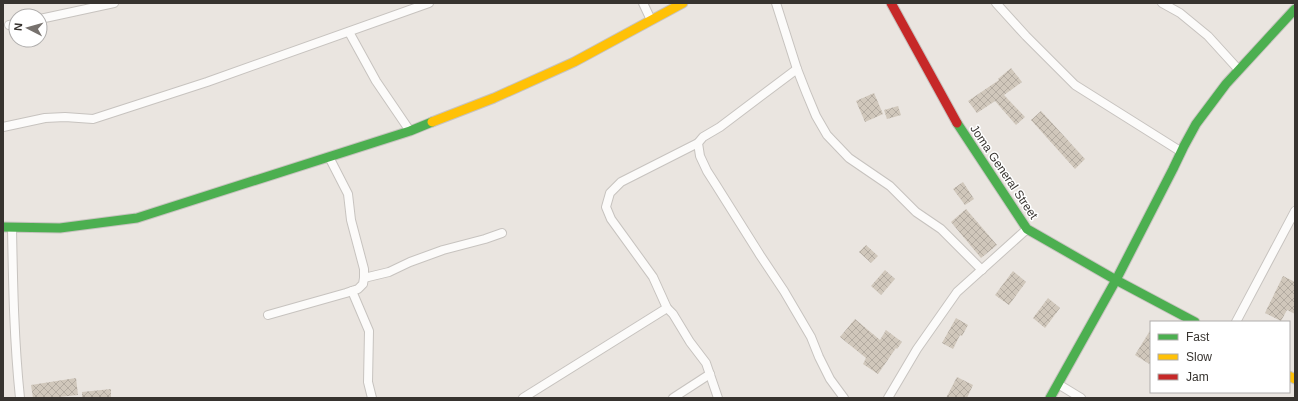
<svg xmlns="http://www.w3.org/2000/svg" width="1298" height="401" viewBox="0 0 1298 401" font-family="Helvetica,sans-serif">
  <defs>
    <pattern id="building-cross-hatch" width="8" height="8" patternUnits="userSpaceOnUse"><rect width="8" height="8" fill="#d0c7bb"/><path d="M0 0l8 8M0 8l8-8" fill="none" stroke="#b3aba1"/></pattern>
  </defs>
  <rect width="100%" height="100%" fill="#eae5e0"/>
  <!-- building -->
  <g fill="url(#building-cross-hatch)">
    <path d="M1011,68L1022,82L1004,95L1025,117L1016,125L995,101L977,113L968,101L999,80L998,79Z"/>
    <path d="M874,93L883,114L865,122L856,101Z"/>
    <path d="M898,106L901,115L887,119L884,110Z"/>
    <path d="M1041,111L1085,159L1075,169L1031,120Z"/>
    <path d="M963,182L974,199L965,205L953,189Z"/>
    <path d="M966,209L997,245L981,258L951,222Z"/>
    <path d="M866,245L878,256L871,263L859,252Z"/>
    <path d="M885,270L895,279L881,295L871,286Z"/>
    <path d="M1013,271L1026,282L1009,305L995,295Z"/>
    <path d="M1283,276L1295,282V314L1287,310L1281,321L1265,313Z"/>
    <path d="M1048,298L1060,308L1045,328L1033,318Z"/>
    <path d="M956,318L968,325L962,336L960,335L953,349L942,343Z"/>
    <path d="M855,319L880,340L886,330L902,342L897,349L896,348L878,374L863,364L866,358L840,337Z"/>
    <path d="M1151,329V365L1135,355Z"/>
    <path d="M957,377L973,385L967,398H946Z"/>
    <path d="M76,378L78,395L59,397L60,398H33L31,385Z"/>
    <path d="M111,389V398H82V392Z"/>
  </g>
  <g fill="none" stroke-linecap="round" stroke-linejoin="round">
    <!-- street casing -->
    <g stroke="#c7c3bf" stroke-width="10">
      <g id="street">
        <path d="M643,3L651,20"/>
        <path d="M776,3L797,69L806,92L816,116L827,135L849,158L890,186L916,212L941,229L982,270"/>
        <path d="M996,3L1026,36L1075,85L1180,151"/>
        <path d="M1162,3L1180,13L1208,36L1238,69"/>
        <path d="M40,19L114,3"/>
        <path d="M9,25L16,24"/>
        <path d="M349,32L376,81L410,131"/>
        <path d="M797,69L720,127L703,137L698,143L700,156L707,171L716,185L760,255L784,291L811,337L819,357L830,379L844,398"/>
        <path d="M3,127L45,118L65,117L93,119L207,82L429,3"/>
        <path d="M698,143L621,182L610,193L606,207L611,219L653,277L667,308L673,314L690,342L706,363L718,398"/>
        <path d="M12,228C13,285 14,341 20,398"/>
        <path d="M364,278L389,272L410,262L443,250L485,239L502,233"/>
        <path d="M352,291L369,331L368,382L372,398"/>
        <path d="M268,315L346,293L358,289L363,284L364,278V269L351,220L348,194L329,157"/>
        <path d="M1236,322L1295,211"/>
        <path d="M1058,384L1081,398"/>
        <path d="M523,398L667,308"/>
        <path d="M673,398L710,374"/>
        <path d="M888,398L917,349L957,292L1027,229"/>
      </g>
    </g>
    <!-- fast casing -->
    <g stroke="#c7c3bf" stroke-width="11">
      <g id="fast">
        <path d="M957,123L1027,229L1116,280L1195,322"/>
        <path d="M3,227L60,228L137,218L410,131L432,122"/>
        <path d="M1050,398L1116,280L1173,169L1184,146L1196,124L1226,84L1295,9"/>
      </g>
    </g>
    <!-- slow casing -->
    <g stroke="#c7c3bf" stroke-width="11">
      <g id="slow">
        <path d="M432,122L494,98L574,62L683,3"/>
        <path d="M1289,376L1295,379"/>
      </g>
    </g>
    <!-- jam casing -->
    <g stroke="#c7c3bf" stroke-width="11">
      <path id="jam" d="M891,3L957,123"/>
    </g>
    <!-- street -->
    <use href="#street" stroke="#fcfbfa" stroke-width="8"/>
    <!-- fast -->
    <use href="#fast" stroke="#4caf50" stroke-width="9"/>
    <!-- slow -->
    <use href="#slow" stroke="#ffc107" stroke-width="9"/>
    <!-- jam -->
    <use href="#jam" stroke="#c62828" stroke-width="9"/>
  </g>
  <g text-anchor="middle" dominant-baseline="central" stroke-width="3" stroke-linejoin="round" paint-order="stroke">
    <!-- street labels -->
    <g font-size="12" fill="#37332f" stroke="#fff">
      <text transform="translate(1004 172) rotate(56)">Joma General Street</text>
    </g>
  </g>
  <!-- border -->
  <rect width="1298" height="401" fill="none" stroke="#37332f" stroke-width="8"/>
  <!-- legend -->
  <rect x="1150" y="321" width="140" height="72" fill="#ffffff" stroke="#afadac"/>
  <rect x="1158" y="334" width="20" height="6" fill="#4caf50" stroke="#afadac"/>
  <text x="1186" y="341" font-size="12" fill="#37332f">Fast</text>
  <rect x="1158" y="354" width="20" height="6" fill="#ffc107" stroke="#afadac"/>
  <text x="1186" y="361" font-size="12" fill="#37332f">Slow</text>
  <rect x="1158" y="374" width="20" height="6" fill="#c62828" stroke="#afadac"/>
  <text x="1186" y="381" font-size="12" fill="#37332f">Jam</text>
  <!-- north arrow -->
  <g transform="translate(28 28) rotate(276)"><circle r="19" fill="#ffffff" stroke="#afadac"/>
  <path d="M0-3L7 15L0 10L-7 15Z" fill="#76716d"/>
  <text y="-6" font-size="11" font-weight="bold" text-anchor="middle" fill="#37332f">N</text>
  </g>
</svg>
